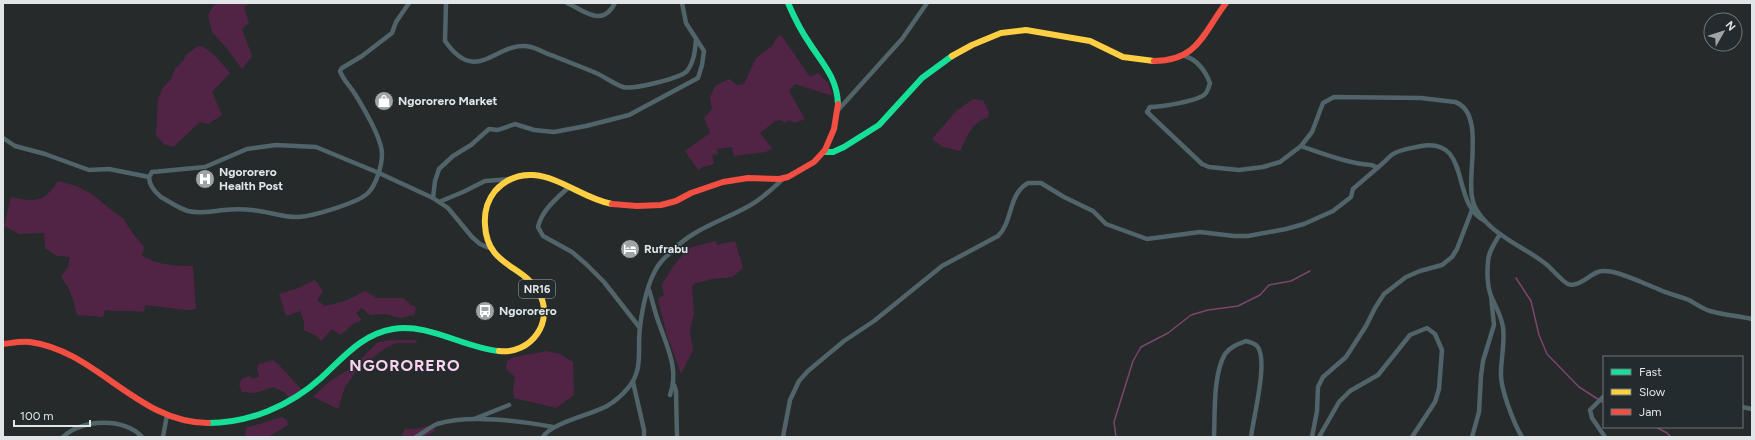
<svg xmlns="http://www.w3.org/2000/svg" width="1755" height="440" viewBox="0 0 1755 440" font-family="Figtree,sans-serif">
  <rect width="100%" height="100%" fill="#262a2b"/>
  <!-- green -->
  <g fill="#512446">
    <path d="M217,3H250L244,7L249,23L242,29L252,56L242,69L226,47L212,32L208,15L213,6Z"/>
    <path d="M781,35L810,77L818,73L828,83L833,96L795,84L789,91L805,119L795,123L789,120L785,123L781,120L775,121L760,133L772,148L766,152L734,156L732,147L717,149L718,154L712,155L714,164L703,167L698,170L685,151L710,133L704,118L712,109L710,97L715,86L729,79L737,85L744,84L756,58L772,46L778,36Z"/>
    <path d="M198,46C209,46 223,65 230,73L212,92L222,115L208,124L200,122L173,147L164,144L156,135L158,99L163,88L171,79L175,69L183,61L186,55Z"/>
    <path d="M973,99L983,100L989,112L988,118C972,120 967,138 960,151L943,147L932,139L956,111Z"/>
    <path d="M58,181L76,186L93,195L115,213L123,218L131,231L145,248L141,255C156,265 175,266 193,266L196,309L186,310L145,305L144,312C131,310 118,312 105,310L103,317L77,315C74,300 70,288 61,277L68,267L70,257L57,256L45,248L44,233L19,234L4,226L11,197C36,202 44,203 58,181Z"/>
    <path d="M716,241L717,245L735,241L743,268L732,277L712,279L694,284L692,287L694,313L690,330L693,350L681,374L666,332L658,299L664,295L662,285L672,268L688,248Z"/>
    <path d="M315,280L323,291L317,300L325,306L345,301L365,291L377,298H403L411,305L416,307L414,315L400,318L386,314L370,315L362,308L356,313L362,320L353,324L341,335L332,329L321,341L317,336L304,330V322L300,311L286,316L279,294L296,289Z"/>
    <path d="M389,340H416L417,343H396L384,349L357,370L345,387L338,409L313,397L330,381L353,367L377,343Z"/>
    <path d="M547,351L560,354L573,362L574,395L556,408L514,398L513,389L515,377L506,369L507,361L514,357Z"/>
    <path d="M273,360L278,364L302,390L289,398L284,392L273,387L255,393L242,392L239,384L242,379L249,376L254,379L259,376L257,368L259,364Z"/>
    <path d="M282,417L287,420L288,425L268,437H245L246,428Z"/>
    <path d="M427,426L436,430L425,437H401L405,429H416Z"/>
  </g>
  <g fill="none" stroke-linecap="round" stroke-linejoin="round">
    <!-- stream -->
    <g stroke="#7b466c" stroke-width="1.5">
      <path d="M1516,278L1531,301L1539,335L1547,354L1579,387L1604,403"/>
      <path d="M1656,427L1667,433L1671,437"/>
      <path d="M1116,437L1114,422L1133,361L1141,347L1168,333L1191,315L1208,310L1238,306L1260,295L1269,285L1291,281L1310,271"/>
    </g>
    <!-- street -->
    <g stroke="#50646a" stroke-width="4.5">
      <path d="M446,3L445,41C478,88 496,39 531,47C539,49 546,54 554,56C568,62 582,67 596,73C605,77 614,84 623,87C633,90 681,78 687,71C694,62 695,51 696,40"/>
      <path d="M567,3C585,11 602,28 615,3"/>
      <path d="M1185,56C1197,60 1205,70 1210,83C1209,86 1208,91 1205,94C1199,101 1160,107 1150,107L1147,112L1202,164L1209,167L1239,170L1263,167L1280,162L1301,146L1312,132L1323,103L1334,97L1421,98L1455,102C1485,112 1467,172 1472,197C1473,206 1480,216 1487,223C1503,240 1527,249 1546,264C1551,268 1564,283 1568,284C1578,288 1589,275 1598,272C1602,270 1608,271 1613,272C1629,276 1643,283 1658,289C1668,294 1679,296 1689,300C1696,304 1703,309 1710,311C1724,315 1738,316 1752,319"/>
      <path d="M839,109L902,39L927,3"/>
      <path d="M3,138L15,146L45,154L89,170L109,169L149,177L152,172L205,167L247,149L276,145L316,147L379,173L433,198L448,208L472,237L480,244L489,248"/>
      <path d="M1301,146C1321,153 1341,161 1362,164C1368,165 1373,164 1377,168"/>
      <path d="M149,177C149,186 155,192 161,197C170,202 178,208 188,211C200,214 213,211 224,210C233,209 243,209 252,210C268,211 283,218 299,217C313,216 358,203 368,193C376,185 382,166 382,154C382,139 363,107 355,94C350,86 343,80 340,71L342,68L362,56L392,33L396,22L409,3"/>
      <path d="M569,187C556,199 542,210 538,227L543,236L572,252L586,264L604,282L640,328"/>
      <path d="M433,198L435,181L439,169L453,156L471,145L489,129L498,130L515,124L534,130L554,132L586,126L629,115L698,78L702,65L704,51L686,23L682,3"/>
      <path d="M439,202L463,192L485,181L510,179"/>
      <path d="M1500,234C1495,243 1488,252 1488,262C1487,273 1487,285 1491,296C1496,307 1501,315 1503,327C1505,343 1501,358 1501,373C1500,388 1514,424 1522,437"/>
      <path d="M649,290C653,302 655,314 660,326C668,349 679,371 670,395"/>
      <path d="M633,382L644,430V437"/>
      <path d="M674,385L676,391L677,437"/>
      <path d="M1604,396L1590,410L1592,418L1605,437"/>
      <path d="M1742,407L1752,409"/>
      <path d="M474,419L509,405"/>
      <path d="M63,437C81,419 125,417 142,437"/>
      <path d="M163,437L167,415"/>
      <path d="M416,437C423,433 430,427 437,424C468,414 521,421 553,427"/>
      <path d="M543,437C551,423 591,415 607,406C614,402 623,394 628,388C644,370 637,349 640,327C642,311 647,286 655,271C658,265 664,258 670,253C692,229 720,222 747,207C761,200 772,189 783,179"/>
      <path d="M783,437L790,400L799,381L808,371L844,341L874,321L942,266L998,236C1013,222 1008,194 1028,183H1041L1064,197L1093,211L1106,224L1147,239L1200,232L1234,236H1248L1286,229L1304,224L1333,211L1351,197L1353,189C1363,180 1373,172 1383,163C1387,160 1390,155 1395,153C1402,149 1413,148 1421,146C1473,138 1449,203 1485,221"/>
      <path d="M1214,437C1215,414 1213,374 1225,354C1230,347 1238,344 1246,341C1250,342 1254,343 1257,346C1269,359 1253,419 1251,437"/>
      <path d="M1312,437L1317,411L1318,387L1323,377L1346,357L1366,326L1375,308L1384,294L1406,277L1420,271L1442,265L1452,257L1457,249L1472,210"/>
      <path d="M1319,437L1339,402L1350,391L1378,375L1410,335L1427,328L1435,334L1442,350L1439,389L1435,402L1412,437"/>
      <path d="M1472,437L1479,412L1481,376L1483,361L1494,325L1491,296"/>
    </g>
    <!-- fast -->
    <g stroke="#16e098" stroke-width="6">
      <path d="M788,3C794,17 801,31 810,44C823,64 837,78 838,104"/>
      <path d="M825,152H833L844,147L879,125L922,78L952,56"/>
      <path d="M208,423C249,423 290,406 321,378C343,358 362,334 393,329C429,323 464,348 499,351"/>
    </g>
    <!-- slow -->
    <g stroke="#ffcf43" stroke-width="6">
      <path d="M952,56L972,45L1001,33L1026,30L1090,41L1123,57L1154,61"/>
      <path d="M499,351C531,355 555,321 539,293C523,264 487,267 485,225C484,212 487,201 495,191C505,180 518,174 533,175C561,177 584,199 612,204"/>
    </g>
    <!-- jam -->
    <g stroke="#f24e42" stroke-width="6">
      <path d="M1154,61C1198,61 1203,33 1226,3"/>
      <path d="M612,204L637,206L661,205L676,201L691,193L723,182L748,178L779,179L788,177L814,162L825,150L834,129L838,104"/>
      <path d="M3,344C12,343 21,341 30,342C97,351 138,423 208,423"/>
    </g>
  </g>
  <!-- icons -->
  <defs>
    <g id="shop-disc" transform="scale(1)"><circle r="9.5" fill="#9fa4a5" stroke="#232b2e"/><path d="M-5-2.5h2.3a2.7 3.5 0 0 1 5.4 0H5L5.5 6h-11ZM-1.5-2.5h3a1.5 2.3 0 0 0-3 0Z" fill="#fff"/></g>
    <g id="hospital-disc" transform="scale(1)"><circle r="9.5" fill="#9fa4a5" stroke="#232b2e"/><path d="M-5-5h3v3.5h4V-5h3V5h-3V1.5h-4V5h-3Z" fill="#fff"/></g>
    <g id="hotel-disc" transform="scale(1)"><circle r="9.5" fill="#9fa4a5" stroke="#232b2e"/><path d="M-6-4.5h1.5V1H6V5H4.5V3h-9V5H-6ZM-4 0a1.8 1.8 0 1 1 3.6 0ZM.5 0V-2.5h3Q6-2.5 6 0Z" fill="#fff"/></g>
    <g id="bus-disc" transform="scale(1)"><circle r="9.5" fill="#9fa4a5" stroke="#232b2e"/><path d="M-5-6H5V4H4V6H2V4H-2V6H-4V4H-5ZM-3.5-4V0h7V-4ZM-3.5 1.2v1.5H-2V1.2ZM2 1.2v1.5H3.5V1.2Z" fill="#fff"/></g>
  </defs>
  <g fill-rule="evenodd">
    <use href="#shop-disc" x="384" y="101"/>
    <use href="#hospital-disc" x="205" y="179"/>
    <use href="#hotel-disc" x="630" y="249"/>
    <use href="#bus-disc" x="485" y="311"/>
  </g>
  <g text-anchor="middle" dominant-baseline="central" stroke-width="3" stroke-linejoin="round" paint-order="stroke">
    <!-- shield labels -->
    <rect fill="#232b2e" stroke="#a7aeb0" stroke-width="1" x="519" y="280" width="36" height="18" rx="3"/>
    <g font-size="11" font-weight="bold" fill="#e0e6e7">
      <text x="537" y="289">NR16</text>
    </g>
    <!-- poi labels -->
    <g font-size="12" font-weight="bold" fill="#e0e6e7" stroke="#232b2e" text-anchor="start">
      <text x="398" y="101">Ngororero Market</text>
      <text x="219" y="172">Ngororero<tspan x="219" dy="14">Health Post</tspan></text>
      <text x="644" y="249">Rufrabu</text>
      <text x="499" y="311">Ngororero</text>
    </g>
    <!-- district labels -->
    <g font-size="16" font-weight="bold" letter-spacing="1" fill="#fdd2ee" stroke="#232b2e">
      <text x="405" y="365">NGORORERO</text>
    </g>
  </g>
  <!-- border -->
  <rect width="1755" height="440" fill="none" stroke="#e0e6e7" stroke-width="8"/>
  <!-- legend -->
  <rect x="1603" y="356" width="140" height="72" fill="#232b2e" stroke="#6f7678"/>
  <rect x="1611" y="369" width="20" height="6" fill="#16e098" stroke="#6f7678"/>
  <text x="1639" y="376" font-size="12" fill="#e0e6e7">Fast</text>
  <rect x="1611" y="389" width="20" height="6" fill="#ffcf43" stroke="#6f7678"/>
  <text x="1639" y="396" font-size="12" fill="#e0e6e7">Slow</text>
  <rect x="1611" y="409" width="20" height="6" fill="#f24e42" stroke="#6f7678"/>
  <text x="1639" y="416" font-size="12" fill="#e0e6e7">Jam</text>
  <!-- north arrow -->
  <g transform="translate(1723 32) rotate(51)"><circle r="19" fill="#232b2e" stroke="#6f7678"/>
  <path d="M0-3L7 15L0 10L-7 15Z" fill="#9fa4a5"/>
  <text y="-6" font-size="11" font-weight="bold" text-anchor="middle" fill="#e0e6e7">N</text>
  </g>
  <!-- scale -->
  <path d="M14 420v6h76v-6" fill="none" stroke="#e0e6e7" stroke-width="2"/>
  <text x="20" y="420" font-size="12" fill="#e0e6e7" stroke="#232b2e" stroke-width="3" paint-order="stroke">100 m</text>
</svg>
